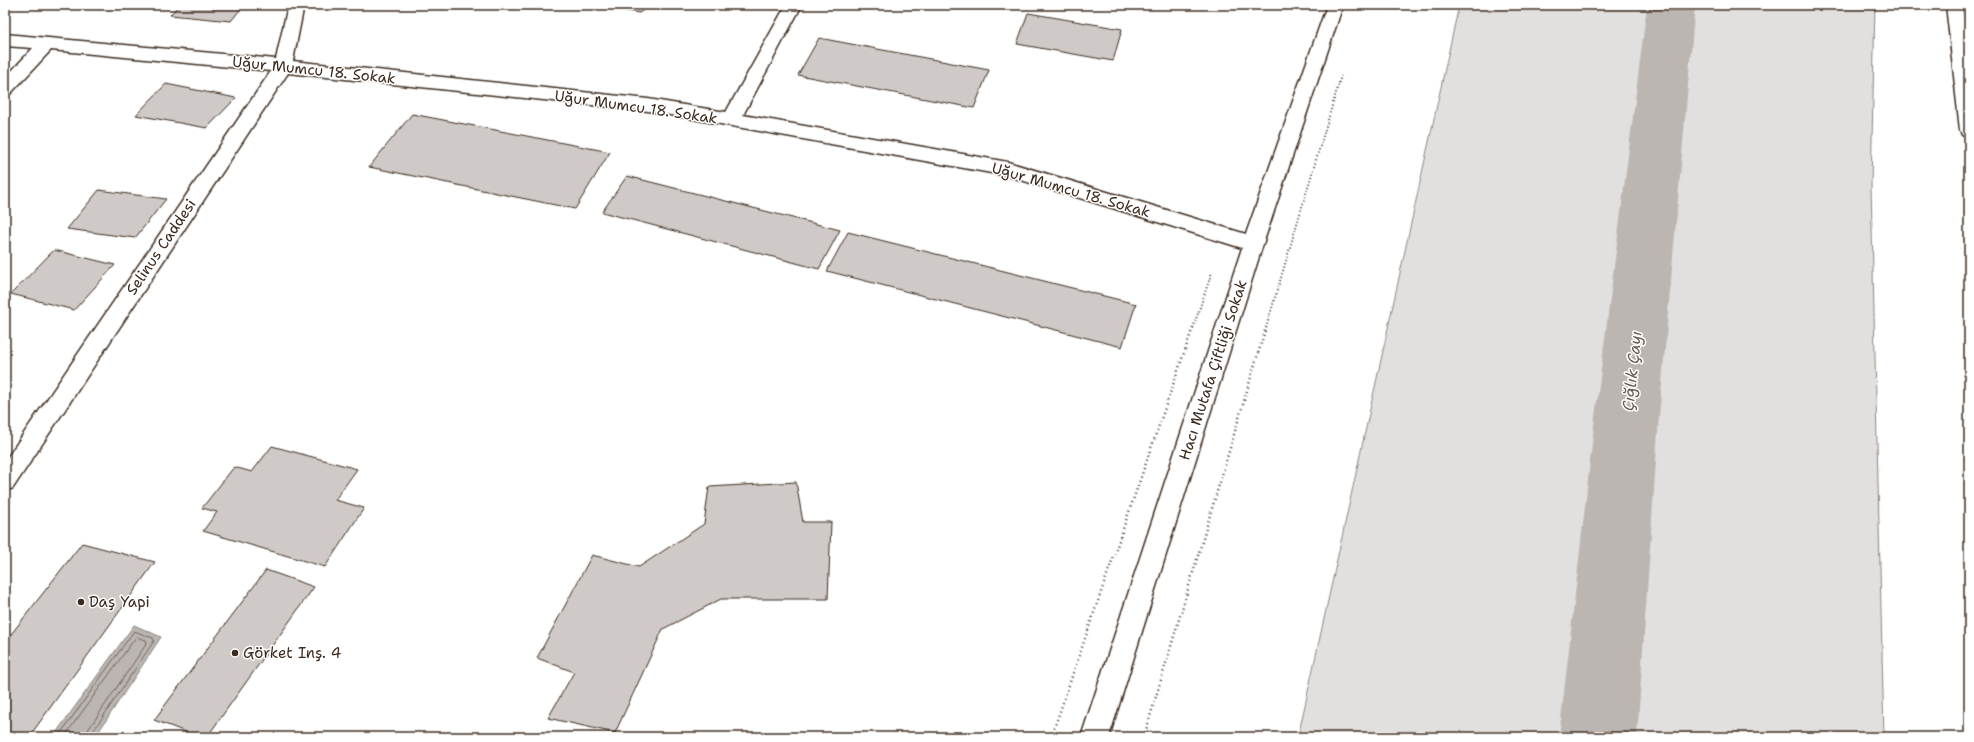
<svg xmlns="http://www.w3.org/2000/svg" width="1974" height="742" viewBox="0 0 1974 742" font-family="'Shantell Sans',sans-serif">
  <rect width="100%" height="100%" fill="#fff"/>
  <filter id="ink" filterUnits="userSpaceOnUse"><feTurbulence type="fractalNoise" baseFrequency=".025" numOctaves="2"/><feDisplacementMap in="SourceGraphic" scale="8" xChannelSelector="R" yChannelSelector="G"/><feConvolveMatrix kernelMatrix="1 2 1 2 8 2 1 2 1" color-interpolation-filters="sRGB"/></filter>
  <g filter="url(#ink)">
    <!-- green -->
    <path fill="#e2e0de" stroke="#8e857e" d="M1459,5H1875L1871,185L1884,737H1298Z"/>
    <!-- water -->
    <path fill="#bcb6b3" stroke="#887e77" d="M134,625L161,637L95,737H53Z"/>
    <g fill="none" stroke-linecap="round" stroke-linejoin="round">
      <!-- shore -->
      <g stroke="#6f625a" stroke-width="1">
        <path d="M58,737L134,631L153,638L154,641L92,733V737"/>
        <path d="M64,737L136,637L146,640L147,643L88,730L87,737"/>
      </g>
      <!-- river -->
      <path fill="#bcb6b3" fill-rule="evenodd" d="M1647,5H1695L1659,417L1637,737H1559L1595,417Z"/>
    </g>
    <!-- building -->
    <g fill="#cfcac7" stroke="#3b2a1e">
      <path d="M179,5H244L231,21L170,15Z"/>
      <path d="M593,5H651L639,13Z"/>
      <path d="M1108,5H1141L1140,10Z"/>
      <path d="M1028,13L1122,29L1113,61L1017,44Z"/>
      <path d="M819,38L989,70L974,108L798,75Z"/>
      <path d="M166,84L236,98L207,128L136,115Z"/>
      <path d="M412,114L610,152L575,209L369,167Z"/>
      <path d="M627,176L840,230L819,269L602,212Z"/>
      <path d="M99,190L166,199L135,238L67,229Z"/>
      <path d="M848,232L1136,304L1122,347L827,271Z"/>
      <path d="M54,250L115,265L74,310L11,294Z"/>
      <path d="M272,446L357,469L335,500L364,508L325,567L203,531L217,512L202,508L234,467L252,472Z"/>
      <path d="M796,482L803,522H831L828,599H721L663,629L615,733L548,718L574,672L537,658L592,555L639,567L704,524L709,487Z"/>
      <path d="M82,543L155,562L29,737H5V642Z"/>
      <path d="M266,570L314,587L207,737H199L154,720Z"/>
    </g>
    <g fill="none" stroke-linecap="round" stroke-linejoin="round">
      <!-- minor casing -->
      <g stroke="#3b2a1e" stroke-width="3">
        <g id="minor">
          <path d="M288,5H304L293,61L648,99L726,112L786,5H802L743,115L1008,162L1246,234L1327,5H1343L1263,244L1109,737H1081L1242,248L1008,176L648,111L288,73L13,488L5,491V461L271,71L51,50L11,93L5,95V78L33,48L5,46V34L276,59Z"/>
          <path d="M1946,5H1962L1969,56V137L1962,135L1960,130Z"/>
        </g>
      </g>
      <!-- path-far1 -->
      <g stroke="#3b2a1e" stroke-width="2" stroke-dasharray="1 2.5" stroke-linecap="butt">
        <path d="M1193,328L1212,272"/>
        <path d="M1266,328L1341,76"/>
      </g>
      <!-- path -->
      <g stroke="#3b2a1e" stroke-width="2.5" stroke-dasharray="1 3.5" stroke-linecap="butt">
        <path d="M1051,737L1193,327"/>
        <path d="M1144,737L1266,327"/>
      </g>
      <!-- minor -->
      <use href="#minor" fill="#fff" fill-rule="evenodd"/>
    </g>
  </g>
  <!-- markers -->
  <g fill="#3b2a1e" stroke="#fff" stroke-width="1.5">
    <circle cx="81" cy="602" r="4"/>
    <circle cx="235" cy="653" r="4"/>
  </g>
  <g text-anchor="middle" dominant-baseline="central" stroke-width="3" stroke-linejoin="round" paint-order="stroke">
    <!-- street labels -->
    <g font-size="15" fill="#3b2a1e" stroke="#fff">
      <text transform="translate(314 70) rotate(6)">Uğur Mumcu 18. Sokak</text>
      <text transform="translate(636 107) rotate(8)">Uğur Mumcu 18. Sokak</text>
      <text transform="translate(1071 190) rotate(16)">Uğur Mumcu 18. Sokak</text>
      <text transform="translate(161 247) rotate(-56)">Selinus Caddesi</text>
      <text transform="translate(1213 370) rotate(-72)">Hacı Mutafa Çiftliği Sokak</text>
    </g>
    <!-- poi labels -->
    <g font-size="15" fill="#3b2a1e" stroke="#fff" text-anchor="start">
      <text x="89" y="602">Daş Yapi</text>
      <text x="243" y="653">Görket Inş. 4</text>
    </g>
    <!-- water labels -->
    <g font-size="16" font-style="italic" fill="#685b52" stroke="#fff">
      <text transform="translate(1632 371) rotate(-84)">Çığlık Çayı</text>
    </g>
  </g>
  <!-- margin -->
  <rect width="1974" height="742" fill="none" stroke="#fff" stroke-width="20"/>
  <rect x="10" y="10" width="1954" height="722" fill="none" stroke="#3b2a1e" stroke-width="1.5" filter="url(#ink)"/>
</svg>
